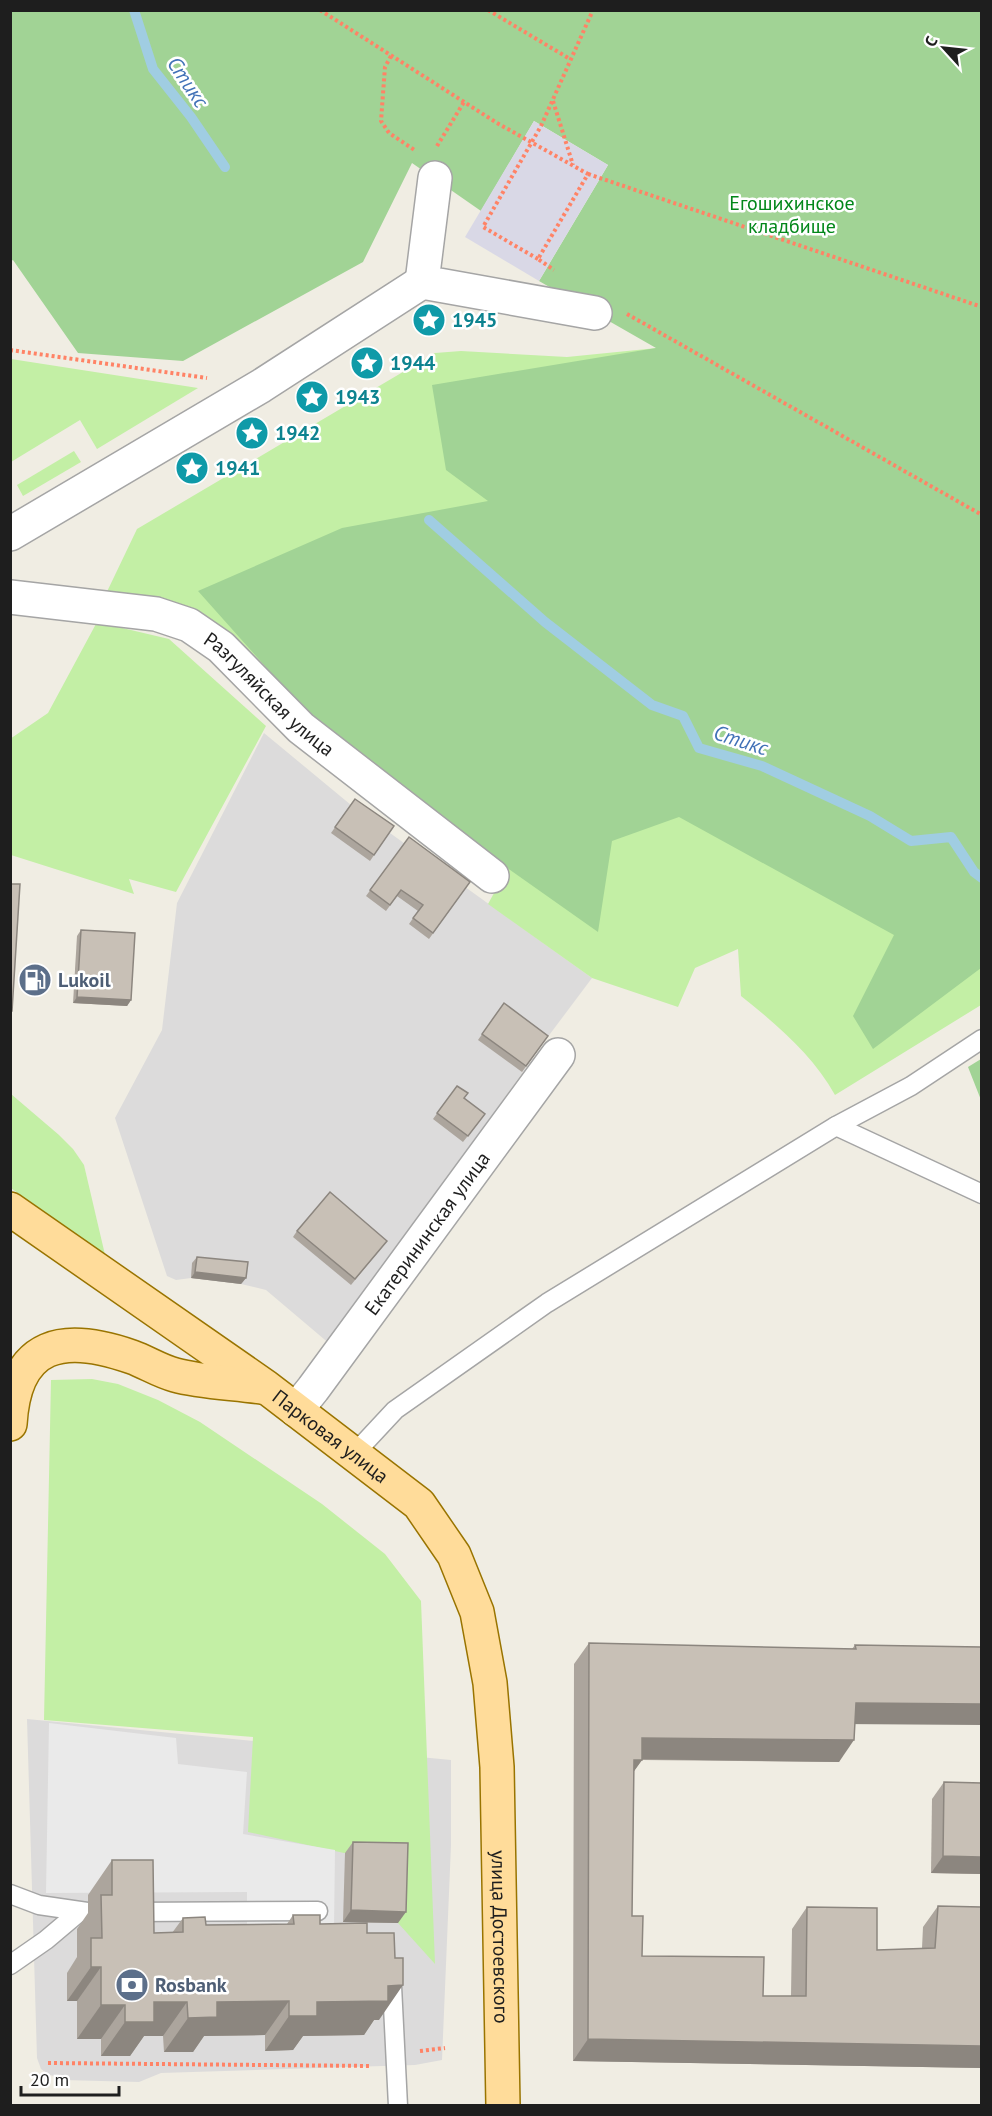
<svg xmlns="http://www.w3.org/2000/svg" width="992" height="2116" viewBox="0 0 992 2116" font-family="'PT Sans',sans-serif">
  <rect width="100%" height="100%" fill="#f0ede3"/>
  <!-- residential -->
  <g fill="#dcdbdb">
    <path d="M264,733L351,805L592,978L544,1042L331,1345L266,1290L241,1284L191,1278L176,1280L167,1276L115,1118L162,1030L177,903Z"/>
    <path d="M27,1719L451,1760V1845L442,2060L415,2065L161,2073L139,2082L63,2080L48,2074L41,2069L37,2058Z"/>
  </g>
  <!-- grass -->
  <g fill="#c3efa5">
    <path d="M657,348L981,617V1005L835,1095C813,1055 776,1024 741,996L738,949L695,968L678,1007L592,978L488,904L504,875L252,671L103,600L137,529L435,353L461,351L567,357Z"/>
    <path d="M11,359L198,388L97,449L80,420L11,462Z"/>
    <path d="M74,451L81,462L23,496L17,485Z"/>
    <path d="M97,622L169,639L266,726L176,892L129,879L134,894L11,855L10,739L48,713Z"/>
    <path d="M11,1094L59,1135L73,1149L84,1165L106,1259L11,1188Z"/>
    <path d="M92,1379L118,1384L158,1400L200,1422L322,1504L385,1554L421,1601L435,1964L398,1923L399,1854L344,1853L248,1832L253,1737L44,1720L51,1380Z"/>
  </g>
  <!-- forest -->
  <g fill="#a1d395">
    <path d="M11,11H981V968L873,1049L853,1016L894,935L679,817L612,841L598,932L339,749L198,591L342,528L488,501L446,470L432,385L656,348L539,281L608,165L534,121L481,211L412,163L363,262L183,361L78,353L13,260L11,261Z"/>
    <path d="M981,1059V1100L968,1067Z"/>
  </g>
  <!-- parking -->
  <path fill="#eaeaea" d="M49,1723L176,1738L178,1764L247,1772L243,1834L335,1850L334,1928L247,1927V1892L46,1893Z"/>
  <!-- plaza -->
  <path fill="#d9d8e6" d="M534,121L608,165L539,281L465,237Z"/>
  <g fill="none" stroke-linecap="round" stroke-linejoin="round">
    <!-- stream -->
    <g stroke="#a0cde2" stroke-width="10">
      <path d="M134,10L153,69L191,117L225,167"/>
      <path d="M429,520L545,622L652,705L683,716L699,748L762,766L870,816L911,841L951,837L974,872L982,878"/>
    </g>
    <!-- lane casing -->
    <g stroke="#a5a5a5" stroke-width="21">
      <g id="lane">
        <path d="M836,1126L982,1194"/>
        <path d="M354,1454L395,1410L547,1303L836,1126L911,1086L982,1039"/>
        <path d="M10,1894L39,1905L87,1912"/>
        <path d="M131,1912L318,1911"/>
        <path d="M10,1965L46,1940L78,1913"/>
        <path d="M392,1986L398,2106"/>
      </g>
    </g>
    <!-- street casing -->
    <g stroke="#a5a5a5" stroke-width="36">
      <g id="street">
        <path d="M435,178L422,282L595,313"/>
        <path d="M10,534L261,386L422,282"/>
        <path id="s1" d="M10,597L156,614L189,625L221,647L301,728L492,876"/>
        <path id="s2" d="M296,1410L313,1389L558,1055"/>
      </g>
    </g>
    <!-- primary casing -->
    <g stroke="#997400" stroke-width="36">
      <g id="primary">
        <path id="s3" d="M10,1209L266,1387L419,1504L454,1555L477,1612L490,1683L497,1767L503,2106"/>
        <path d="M10,1424C15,1341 64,1333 132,1357C146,1362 160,1371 175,1375C200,1382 234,1383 261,1387"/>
      </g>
    </g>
    <!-- path -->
    <g stroke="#ff8366" stroke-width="4" stroke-dasharray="3 3" stroke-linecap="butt">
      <path d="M320,10L497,123L588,174L538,259L554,270"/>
      <path d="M488,10L570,59"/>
      <path d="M391,56L385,67L381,121L389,133L416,151"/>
      <path d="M553,101L573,165"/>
      <path d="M437,146L464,102"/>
      <path d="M588,174L982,307"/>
      <path d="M538,259L483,227L541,126L593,10"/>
      <path d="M627,314L982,515"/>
      <path d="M10,350L207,378"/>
      <path d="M420,2051L445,2048"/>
      <path d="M48,2063L371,2066"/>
    </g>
    <!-- lane -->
    <use href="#lane" stroke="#fff" stroke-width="18"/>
    <!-- street -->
    <use href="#street" stroke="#fff" stroke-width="33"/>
    <!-- primary -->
    <use href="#primary" stroke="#ffdc9a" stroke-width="33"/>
  </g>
  <!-- wall -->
  <g fill="#aca59d">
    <path d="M355,799L394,826L370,861L331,833Z"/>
    <path d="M409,837L470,882L429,939L409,924L418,911L397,896L386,911L366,896Z"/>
    <path d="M81,930L131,1000L127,1006L73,1003L77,936Z"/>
    <path d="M504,1003L548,1036L522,1072L478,1040Z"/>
    <path d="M457,1086L464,1098L485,1114L463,1142L433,1119Z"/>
    <path d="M297,1231L387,1241L351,1285L293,1237Z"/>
    <path d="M197,1257L246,1278L241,1284L191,1278L192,1263Z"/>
    <path d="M589,1643L852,1649L855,1645V1725L839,1762L642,1760L634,1771L632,1916L642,1956L763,1996H791L792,1929L807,1907L877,1950L922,1948L923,1927L938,1906L981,1907V2068L573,2061L574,1664Z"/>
    <path d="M944,1782L981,1874L931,1873L932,1799Z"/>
    <path d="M353,1842L398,1923L343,1922L345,1853Z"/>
    <path d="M112,1860L154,1933H172L183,1918L206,1925L287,1924L293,1915L320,1924L367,1933L379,2020H374L364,2035L303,2036L293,2050L265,2051V2035L204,2036L193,2052H164L163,2036H144L130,2056H101V2039H77V2001H67V1973L77,1957V1929L88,1913V1895Z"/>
  </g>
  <!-- shaded-wall -->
  <g fill="#8c867f">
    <path d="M77,997L131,1000L127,1006L73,1003Z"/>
    <path d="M195,1272L246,1278L241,1284L191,1278Z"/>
    <path d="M856,1703L981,1704V1725L841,1724Z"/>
    <path d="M642,1738L854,1740L839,1762L627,1759Z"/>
    <path d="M634,1760H642L627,1781Z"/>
    <path d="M943,1856L981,1857V1874L931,1873Z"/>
    <path d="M351,1910L406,1912L398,1923L343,1922Z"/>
    <path d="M91,1967H101L77,2001H67Z"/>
    <path d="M403,1985L379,2020H374L364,2035L303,2036L293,2050L265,2051L289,2016L317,2002L388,1986Z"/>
    <path d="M289,2001L265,2035L204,2036L193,2052H164L188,2018L217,2002Z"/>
    <path d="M154,2002H187L163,2036H144L130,2056H101L125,2022Z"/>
    <path d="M101,2005H125L101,2039H77Z"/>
    <path d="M588,2039L981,2046V2068L573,2061Z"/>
  </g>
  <!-- building -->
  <g fill="#c8c0b6" stroke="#8c867f" stroke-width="1.5">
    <path d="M355,799L394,826L374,855L335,827Z"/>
    <path d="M409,837L470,882L433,933L413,918L423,905L401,890L390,905L370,890Z"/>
    <path d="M10,884H20L12,1011H10Z"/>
    <path d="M81,930L135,933L131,1000L77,997Z"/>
    <path d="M504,1003L548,1036L526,1066L482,1034Z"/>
    <path d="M457,1086L468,1093L464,1098L485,1114L468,1136L437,1113Z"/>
    <path d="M330,1192L387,1241L355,1279L297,1231Z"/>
    <path d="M197,1257L248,1262L246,1278L195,1272Z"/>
    <path d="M589,1643L856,1649L855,1645L981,1647V1704L856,1703L854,1740L642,1738V1760H634L632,1916H643L642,1956L764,1957L763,1996H806L807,1907L877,1908V1950L935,1948L938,1906L981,1907V2046L588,2039Z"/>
    <path d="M944,1782L981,1783V1857L943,1856Z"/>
    <path d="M353,1842L408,1843L406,1912L351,1910Z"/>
    <path d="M112,1860H153L154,1933L183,1932V1918L205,1917L206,1925L294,1924L293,1915H320V1924L367,1923V1933H394L395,1958H403V1985L388,1986V2001L317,2002V2016H289V2001L217,2002V2017L188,2018L187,2002H154V2022H125V2005H101V1967H91V1938H102L101,1895H112Z"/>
  </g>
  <!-- icons -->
  <defs>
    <g id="sight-disc" transform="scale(1.725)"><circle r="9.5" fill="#0f9aa8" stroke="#fff"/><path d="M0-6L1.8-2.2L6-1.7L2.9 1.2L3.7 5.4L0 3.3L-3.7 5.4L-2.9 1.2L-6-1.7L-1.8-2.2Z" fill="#fff"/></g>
    <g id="fuel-disc" transform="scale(1.725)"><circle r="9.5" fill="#5c6f8a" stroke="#fff"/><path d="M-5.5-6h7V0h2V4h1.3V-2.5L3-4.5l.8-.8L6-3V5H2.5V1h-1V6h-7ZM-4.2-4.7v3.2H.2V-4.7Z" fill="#fff"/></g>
    <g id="bank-disc" transform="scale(1.725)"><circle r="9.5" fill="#5c6f8a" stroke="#fff"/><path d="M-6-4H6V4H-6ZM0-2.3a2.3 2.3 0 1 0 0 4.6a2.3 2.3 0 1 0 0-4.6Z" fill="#fff"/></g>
  </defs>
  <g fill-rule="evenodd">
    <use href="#sight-disc" x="429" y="320"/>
    <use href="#sight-disc" x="367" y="363"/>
    <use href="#sight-disc" x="312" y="397"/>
    <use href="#sight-disc" x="252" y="433"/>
    <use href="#sight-disc" x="192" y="468"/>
    <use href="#fuel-disc" x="35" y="980"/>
    <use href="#bank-disc" x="132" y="1985"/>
  </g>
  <g text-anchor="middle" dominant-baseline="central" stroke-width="5" stroke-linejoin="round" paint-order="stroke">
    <!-- park labels -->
    <g font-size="20" fill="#028719" stroke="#fff">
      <text x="792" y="203">Егошихинское<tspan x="792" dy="23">кладбище</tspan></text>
    </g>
    <!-- culture labels -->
    <g font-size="20" font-weight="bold" fill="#0d838f" stroke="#fff" text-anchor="start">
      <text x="452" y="320">1945</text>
      <text x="390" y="363">1944</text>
      <text x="335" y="397">1943</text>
      <text x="275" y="433">1942</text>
      <text x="215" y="468">1941</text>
    </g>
    <!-- street labels -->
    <g font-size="20" fill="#1e1e1e" stroke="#fff">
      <text stroke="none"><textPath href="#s1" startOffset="288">Разгуляйская улица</textPath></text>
      <text stroke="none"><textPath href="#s2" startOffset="220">Екатерининская улица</textPath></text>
      <text stroke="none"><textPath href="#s3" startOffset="393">Парковая улица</textPath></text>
      <text stroke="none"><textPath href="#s3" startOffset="954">улица Достоевского</textPath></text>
    </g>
    <!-- service labels -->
    <g font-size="20" font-weight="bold" fill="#4e5e75" stroke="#fff" text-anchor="start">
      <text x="58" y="980">Lukoil</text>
      <text x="155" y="1985">Rosbank</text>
    </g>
    <!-- water labels -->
    <g font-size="21" font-style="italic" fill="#4272b7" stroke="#fff">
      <text transform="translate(188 82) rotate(56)">Стикс</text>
      <text transform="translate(741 740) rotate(18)">Стикс</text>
    </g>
  </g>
  <!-- border -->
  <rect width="992" height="2116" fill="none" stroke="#1e1e1e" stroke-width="24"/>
  <!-- north arrow -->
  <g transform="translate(944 48) rotate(297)" stroke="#ffffff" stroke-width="4.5" paint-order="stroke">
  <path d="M0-4.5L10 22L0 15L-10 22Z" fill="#1e1e1e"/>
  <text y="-9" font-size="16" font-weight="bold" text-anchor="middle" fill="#1e1e1e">С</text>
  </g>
  <!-- scale -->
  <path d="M21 2086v9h98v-9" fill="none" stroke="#1e1e1e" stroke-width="3"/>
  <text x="30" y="2086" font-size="18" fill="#1e1e1e" stroke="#ffffff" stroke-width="4.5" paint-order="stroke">20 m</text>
</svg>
